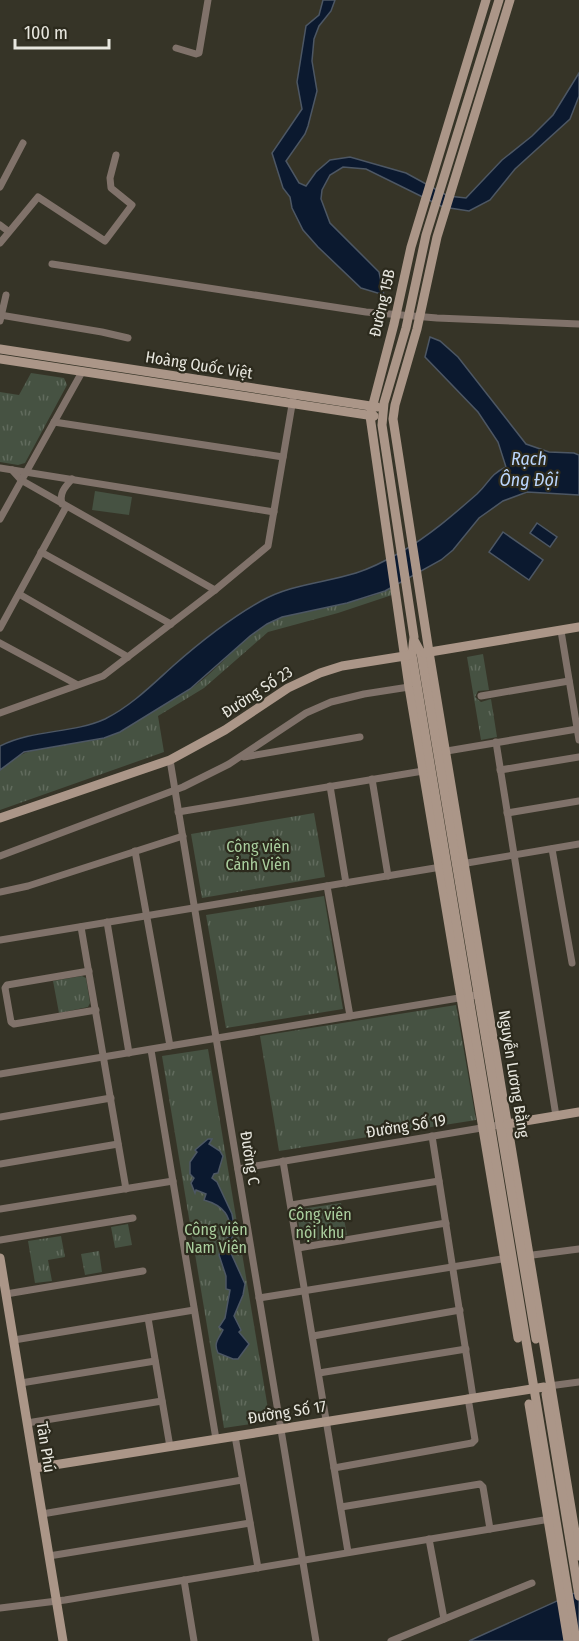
<svg xmlns="http://www.w3.org/2000/svg" width="579" height="1641" viewBox="0 0 579 1641" font-family="'Fira Sans Condensed',sans-serif">
  <defs>
    <pattern id="grass-tufts" width="24" height="20" patternUnits="userSpaceOnUse" patternTransform="scale(1.5)"><rect width="24" height="20" fill="#465242"/><path d="M3 7l-1-3M5 7V3M7 7l1-3M15 17l-1-3M17 17v-4M19 17l1-3" fill="none" stroke="#616b5d"/></pattern>
  </defs>
  <rect width="100%" height="100%" fill="#363427"/>
  <!-- grass -->
  <g fill="url(#grass-tufts)">
    <path d="M31,373L64,378L67,385L25,463L18,465L0,462V392L19,395Z"/>
    <path d="M391,588L392,595L338,613L268,632L204,688L158,716L164,752L0,810V770C31,737 80,749 119,732C129,727 140,719 150,713C169,702 190,691 207,676C227,659 245,636 269,623C307,603 353,608 391,588Z"/>
    <path d="M483,654L489,690L478,691L475,697L481,702L491,699L497,737L481,740L467,657Z"/>
    <path d="M314,813L325,877L202,898L191,834Z"/>
    <path d="M324,896L343,1009L226,1028L206,915Z"/>
    <path d="M82,976L86,978L90,1003L88,1007L59,1013L53,981Z"/>
    <path d="M456,1005L476,1120L279,1151L260,1036Z"/>
    <path d="M208,1049L270,1421L224,1428L162,1056Z"/>
    <path d="M341,1203L347,1235L307,1241L301,1239L297,1213L301,1209Z"/>
    <path d="M128,1224L132,1245L115,1248L111,1227Z"/>
    <path d="M61,1236L65,1257L48,1260L52,1281L35,1283L28,1241Z"/>
    <path d="M99,1251L102,1272L85,1275L81,1254Z"/>
  </g>
  <!-- garden -->
  <path fill="#465242" d="M95,491L132,497L129,515L92,510Z"/>
  <!-- water -->
  <g fill="#0b192f" stroke="#4d5764" stroke-width="1.5">
    <path d="M323,0H335L331,11L319,26L314,39L312,61L317,91L308,126L305,134L286,161L299,183L306,186L316,172L330,160L350,157L406,173L448,196L466,198L502,160L532,136L553,115L579,73V96L570,119L515,169L490,200L469,211L443,207L366,169L343,167L330,175L322,190L321,199L330,223L379,272L384,295L361,288L318,247L303,230L292,208L290,197L283,188L272,153L302,109L297,82L306,26L319,15Z"/>
    <path d="M430,337L440,341L458,357L526,444L549,452L574,453L579,455V495L527,492L503,501L479,518L453,550L441,560L385,591L347,603L282,617L267,624L250,636L190,689L120,732L104,738L24,752L0,770V746C33,729 72,734 105,719C131,706 152,685 173,666C199,643 231,618 261,601C291,584 324,583 356,573C372,568 387,560 401,552C429,536 453,515 477,494C490,482 489,475 506,467L498,442L478,412L425,357Z"/>
    <path d="M537,523L557,537L550,547L530,533Z"/>
    <path d="M503,532L543,560L529,580L489,552Z"/>
    <path d="M208,1139H212L209,1144L220,1151L223,1156L218,1173L214,1174L212,1178L217,1182L232,1214L234,1225L230,1251L245,1284L243,1295L234,1316L241,1330L239,1332L249,1344L238,1359H233L218,1353C213,1343 219,1338 223,1330L219,1327L225,1318L230,1290L226,1289V1276L219,1255C221,1248 226,1243 228,1237C234,1216 222,1205 204,1200L206,1194L196,1190L195,1193L191,1183L194,1178L190,1174V1162L197,1152L195,1150Z"/>
    <path d="M579,1591V1641H469Z"/>
  </g>
  <g fill="none" stroke-linecap="round" stroke-linejoin="round">
    <!-- street -->
    <g stroke="#80726a" stroke-width="7">
      <path d="M176,48L196,54L199,53L208,0"/>
      <path d="M0,187L23,143"/>
      <path d="M0,225L8,231"/>
      <path d="M0,243L38,197L105,241L132,205L111,188L110,178L116,155"/>
      <path d="M52,264L366,312L437,318L579,324"/>
      <path d="M0,315L102,332L128,338"/>
      <path d="M0,321L6,295"/>
      <path d="M54,422L283,457"/>
      <path d="M0,468L274,512"/>
      <path d="M12,470L21,480L215,590"/>
      <path d="M62,504C59,493 65,487 72,479"/>
      <path d="M0,519L82,372"/>
      <path d="M41,552L171,624"/>
      <path d="M19,594L128,657"/>
      <path d="M0,628L66,507"/>
      <path d="M561,631L579,740"/>
      <path d="M0,643L76,684"/>
      <path d="M481,696L569,681"/>
      <path d="M0,713L103,676L215,590L268,546L293,399"/>
      <path d="M496,742L556,1116"/>
      <path d="M441,752L577,729"/>
      <path d="M244,757L360,737"/>
      <path d="M170,760L316,1641"/>
      <path d="M500,770L579,757"/>
      <path d="M372,779L388,876"/>
      <path d="M330,786L346,883"/>
      <path d="M178,812L423,771"/>
      <path d="M507,813L579,801"/>
      <path d="M552,849L572,963"/>
      <path d="M135,851L170,1046"/>
      <path d="M0,856L183,787L229,764L306,713L331,702L364,694L409,687"/>
      <path d="M461,864L579,844"/>
      <path d="M327,886L350,1016"/>
      <path d="M0,892L28,886L183,836"/>
      <path d="M107,922L129,1053"/>
      <path d="M81,927L126,1189"/>
      <path d="M0,940L441,867"/>
      <path d="M89,971L7,985L5,988L11,1022L14,1024L96,1010"/>
      <path d="M151,1050L216,1439"/>
      <path d="M0,1074L483,994"/>
      <path d="M0,1117L111,1098"/>
      <path d="M432,1136L473,1397"/>
      <path d="M283,1161L348,1552"/>
      <path d="M0,1164L118,1144"/>
      <path d="M238,1169L505,1124"/>
      <path d="M291,1205L439,1181"/>
      <path d="M0,1209L173,1181"/>
      <path d="M0,1240L133,1218"/>
      <path d="M298,1248L446,1223"/>
      <path d="M525,1256L579,1249"/>
      <path d="M6,1294L143,1271"/>
      <path d="M259,1298L508,1258"/>
      <path d="M148,1318L170,1447"/>
      <path d="M313,1336L460,1310"/>
      <path d="M14,1340L194,1310"/>
      <path d="M319,1373L466,1349"/>
      <path d="M21,1383L155,1361"/>
      <path d="M549,1386L579,1382"/>
      <path d="M27,1423L162,1401"/>
      <path d="M235,1436L258,1568"/>
      <path d="M334,1468L472,1443L475,1440L468,1398"/>
      <path d="M341,1507L480,1484L483,1487L490,1529"/>
      <path d="M42,1514L242,1480"/>
      <path d="M429,1539L444,1619"/>
      <path d="M49,1556L250,1523"/>
      <path d="M184,1580L194,1641"/>
      <path d="M0,1608L65,1600L550,1519"/>
      <path d="M391,1641L532,1583"/>
    </g>
    <!-- secondary -->
    <g stroke="#ab9688" stroke-width="9">
      <path d="M486,0L411,247L394,324L370,416L409,687L518,1338"/>
      <path d="M499,0L426,235L406,328L384,403L382,425L414,637L412,655L576,1641"/>
      <path d="M510,0L437,237L417,329L395,405L393,419L429,652L579,1556"/>
      <path d="M0,349L377,407"/>
      <path d="M0,359L374,416"/>
      <path d="M415,642L421,653L536,1339"/>
      <path d="M424,653L579,627"/>
      <path d="M0,818L170,760L225,730L288,688L320,673L342,666L411,655"/>
      <path d="M507,1124L579,1112"/>
      <path d="M0,1258L63,1641"/>
      <path d="M546,1394L579,1596"/>
      <path d="M529,1404L568,1641"/>
      <path d="M35,1468L544,1387"/>
    </g>
  </g>
  <g text-anchor="middle" dominant-baseline="central" stroke-width="4.5" stroke-linejoin="round" paint-order="stroke">
    <!-- street labels -->
    <g font-size="16" fill="#e8e7df" stroke="#2c2a1d">
      <text transform="translate(382 303) rotate(-77)">Đường 15B</text>
      <text transform="translate(199 365) rotate(9)">Hoàng Quốc Việt</text>
      <text transform="translate(257 692) rotate(-33)">Đường Số 23</text>
      <text transform="translate(514 1074) rotate(81)">Nguyễn Lương Bằng</text>
      <text transform="translate(406 1126) rotate(-9)">Đường Số 19</text>
      <text transform="translate(250 1158) rotate(81)">Đường C</text>
      <text transform="translate(287 1412) rotate(-9)">Đường Số 17</text>
      <text transform="translate(46 1447) rotate(81)">Tân Phú</text>
    </g>
    <!-- park labels -->
    <g font-size="16" fill="#aacf9e" stroke="#2c2a1d">
      <text x="258" y="846">Công viên<tspan x="258" dy="18">Cảnh Viên</tspan></text>
      <text x="320" y="1214">Công viên<tspan x="320" dy="18">nội khu</tspan></text>
      <text x="216" y="1229">Công viên<tspan x="216" dy="18">Nam Viên</tspan></text>
    </g>
    <!-- water labels -->
    <g font-size="18" font-style="italic" fill="#bbd6fd" stroke="#2c2a1d">
      <text x="529" y="459">Rạch<tspan x="529" dy="21">Ông Đội</tspan></text>
    </g>
  </g>
  <!-- scale -->
  <path d="M15 39v9h94v-9" fill="none" stroke="#e8e7df" stroke-width="3"/>
  <text x="24" y="39" font-size="18" fill="#e8e7df" stroke="#2c2a1d" stroke-width="4.5" paint-order="stroke">100 m</text>
</svg>
